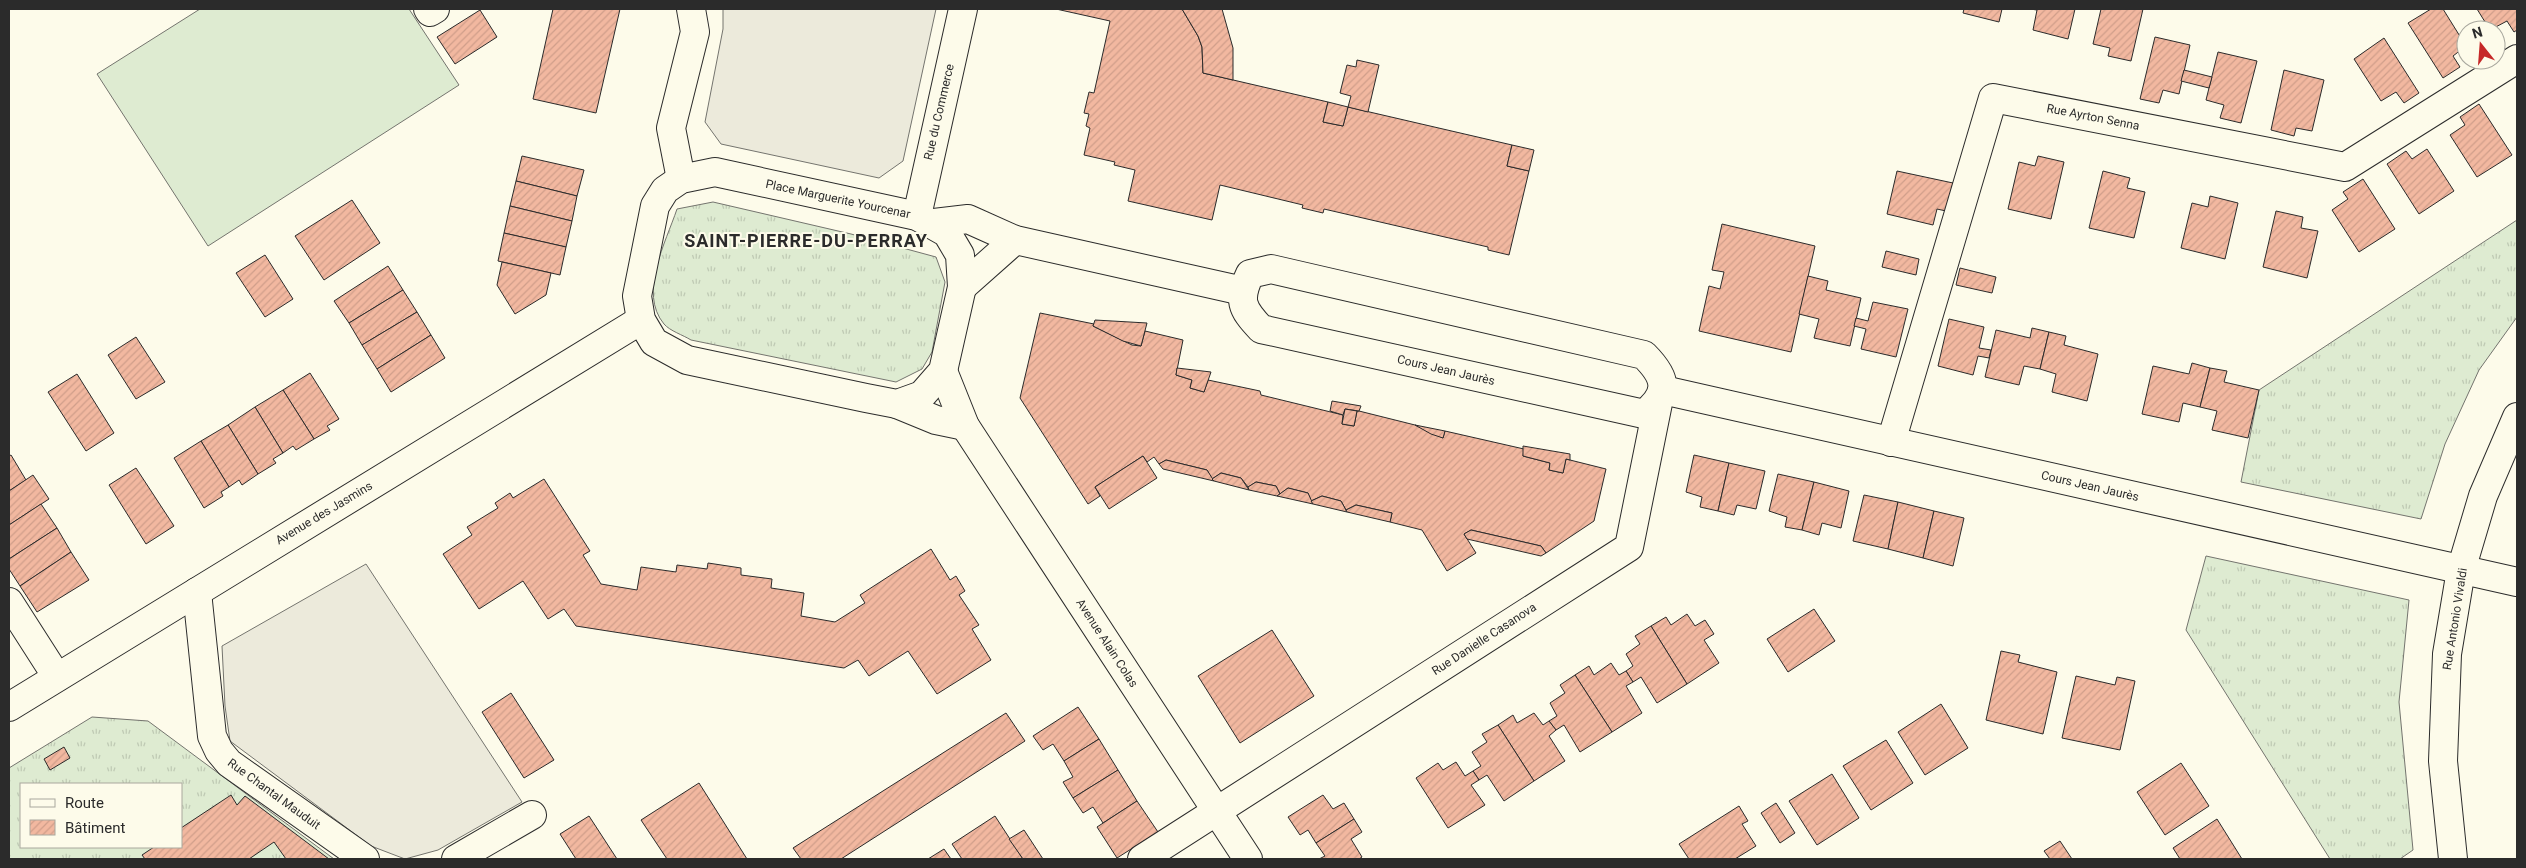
<svg xmlns="http://www.w3.org/2000/svg" width="2526" height="868" viewBox="0 0 2526 868" font-family="Roboto,sans-serif">
  <defs>
    <pattern id="grass-tufts" width="24" height="20" patternUnits="userSpaceOnUse" patternTransform="scale(1.25)"><rect width="24" height="20" fill="#deebd1"/><path d="M3 7l-1-3M5 7V3M7 7l1-3M15 17l-1-3M17 17v-4M19 17l1-3" fill="none" stroke="#bfcab4"/></pattern>
    <pattern id="building-hatch" width="6" height="6" patternUnits="userSpaceOnUse" patternTransform="scale(1.25)"><rect width="6" height="6" fill="#f2b8a0"/><path d="M-1 1l2-2M0 6l6-6M5 7l2-2" fill="none" stroke="#d09e8a"/></pattern>
  </defs>
  <rect width="100%" height="100%" fill="#fdfbea"/>
  <!-- grass -->
  <g fill="url(#grass-tufts)" stroke="#74746e" fill-rule="evenodd">
    <path d="M713,202L851,234L936,257L945,282L932,352L922,369L896,382L691,340C683,335 670,331 664,324C638,293 666,242 677,209Z"/>
    <path d="M2517,220V317L2479,370L2445,444L2421,519L2241,482L2259,390Z"/>
    <path d="M2206,556L2409,600L2399,702L2413,850L2400,859H2330L2186,630Z"/>
    <path d="M92,717L148,721L334,859H9V768ZM21,784H181V847H21Z"/>
  </g>
  <!-- garden -->
  <path fill="#deebd1" stroke="#74746e" d="M200,9H409L459,85L208,246L97,74Z"/>
  <!-- parking -->
  <g fill="#eceadb" stroke="#74746e">
    <path d="M723,9H936L903,161L879,178L721,144L705,122L723,29Z"/>
    <path d="M366,564L522,802L438,850L405,859L371,846L230,741L225,706L222,646Z"/>
  </g>
  <!-- building -->
  <g fill="url(#building-hatch)" stroke="#2b2b2b">
    <path d="M553,9H620L596,113L533,99Z"/>
    <path d="M1056,9H1182L1198,36L1202,47L1203,73L1328,102L1323,122L1343,126L1348,107L1512,145L1507,166L1529,171L1509,255L1488,250V247L1324,209L1323,213L1302,208L1303,205L1220,185L1212,220L1128,201L1135,170L1114,165L1115,162L1084,155L1090,128L1086,126L1089,114L1084,113L1089,92L1094,93L1110,21Z"/>
    <path d="M1182,9H1222L1233,48V80L1203,73L1202,47L1198,36Z"/>
    <path d="M1964,9H2002L1999,22L1963,13Z"/>
    <path d="M2030,9H2075L2068,39L2033,30L2037,10Z"/>
    <path d="M2101,9H2143L2131,61L2108,56L2110,48L2093,44Z"/>
    <path d="M2431,9H2443L2466,46L2453,56L2460,67L2443,78L2408,23Z"/>
    <path d="M2477,9H2517V30L2514,32L2507,21L2490,30Z"/>
    <path d="M480,10L497,37L455,64L437,37Z"/>
    <path d="M2155,37L2190,45L2179,94L2163,90L2159,103L2140,99Z"/>
    <path d="M2384,38L2419,93L2404,103L2396,92L2381,101L2354,59Z"/>
    <path d="M2218,52L2257,61L2241,123L2220,118L2224,105L2206,100Z"/>
    <path d="M1357,60L1379,65L1368,112L1348,107L1351,96L1340,93L1347,65L1356,67Z"/>
    <path d="M2184,70L2212,77L2209,88L2181,81Z"/>
    <path d="M2284,70L2324,80L2312,131L2296,128L2294,136L2271,130Z"/>
    <path d="M1328,102L1348,107L1343,126L1323,122Z"/>
    <path d="M2479,104L2512,155L2477,177L2450,135L2465,125L2460,117Z"/>
    <path d="M1512,145L1534,150L1529,171L1507,166Z"/>
    <path d="M2427,149L2454,191L2419,214L2387,164L2406,151L2412,159Z"/>
    <path d="M522,156L584,170L577,196L516,181Z"/>
    <path d="M2038,156L2064,162L2051,219L2008,209L2019,162L2035,166Z"/>
    <path d="M1897,171L1953,183L1946,211L1937,209L1933,225L1887,214Z"/>
    <path d="M2103,171L2130,178L2127,188L2145,192L2134,238L2089,228Z"/>
    <path d="M2363,179L2395,229L2359,252L2332,210L2348,199L2343,192Z"/>
    <path d="M516,181L577,196L572,221L510,206Z"/>
    <path d="M2210,196L2238,203L2225,259L2181,248L2192,203L2208,207Z"/>
    <path d="M352,200L380,243L324,280L295,236Z"/>
    <path d="M510,206L572,221L566,247L504,233Z"/>
    <path d="M2276,211L2303,217L2301,228L2318,231L2307,278L2263,267Z"/>
    <path d="M1722,224L1815,246L1791,352L1699,331L1709,286L1720,289L1724,272L1712,270Z"/>
    <path d="M504,233L566,247L560,275L498,261Z"/>
    <path d="M1886,251L1919,259L1916,275L1882,267Z"/>
    <path d="M265,255L293,299L265,317L236,273Z"/>
    <path d="M502,262L551,273L546,295L515,314L497,285Z"/>
    <path d="M388,266L403,290L349,323L334,301Z"/>
    <path d="M1960,268L1996,277L1992,293L1956,285Z"/>
    <path d="M1808,276L1828,281L1826,290L1861,298L1850,346L1814,338L1819,319L1799,314Z"/>
    <path d="M403,290L417,312L362,345L349,323Z"/>
    <path d="M1873,302L1908,309L1896,357L1861,349L1866,329L1854,326L1856,318L1868,321Z"/>
    <path d="M417,312L431,335L377,369L362,345Z"/>
    <path d="M1040,313L1094,324L1093,326L1132,345L1141,346L1145,331L1183,340L1176,375L1192,380L1190,388L1204,392L1208,380L1260,391L1261,395L1343,415L1342,424L1354,426L1357,411H1359L1415,425L1443,438L1445,431L1524,449L1523,456L1550,463L1549,470L1563,473L1566,459L1606,469L1594,521L1546,553L1541,546L1471,530L1464,534L1476,553L1447,571L1422,530L1390,522L1392,513L1356,505L1346,510L1341,501L1322,496L1311,501L1308,493L1288,488L1280,494L1276,486L1256,482L1248,487L1241,478L1221,473L1212,479L1207,470L1166,460L1159,464L1154,457L1147,462L1143,456L1095,487L1100,496L1088,504L1020,398Z"/>
    <path d="M1949,319L1984,327L1979,348L1991,350L1989,358L1978,356L1973,375L1938,366Z"/>
    <path d="M1095,320L1147,323L1141,346L1123,341L1093,326Z"/>
    <path d="M2032,328L2049,332L2040,369L2024,366L2019,385L1985,377L1996,330L2030,338Z"/>
    <path d="M2049,332L2066,336L2064,345L2098,354L2087,401L2052,392L2056,374L2040,369Z"/>
    <path d="M431,335L445,358L391,392L377,369Z"/>
    <path d="M136,337L165,382L136,399L108,355Z"/>
    <path d="M2192,363L2210,368L2200,407L2183,403L2179,422L2142,414L2153,366L2189,374Z"/>
    <path d="M1177,368L1211,372L1204,392L1190,388L1192,380L1176,375Z"/>
    <path d="M2210,368L2227,371L2224,382L2259,390L2248,438L2212,430L2217,411L2200,407Z"/>
    <path d="M310,373L339,419L327,426L330,430L314,439L283,390Z"/>
    <path d="M77,374L114,433L86,451L48,392Z"/>
    <path d="M283,390L314,439L296,450L293,446L283,453L255,407Z"/>
    <path d="M1332,401L1361,406L1359,411L1345,409L1343,415L1330,411Z"/>
    <path d="M255,407L283,453L273,459L276,463L258,474L228,425Z"/>
    <path d="M1345,409L1357,411L1354,426L1342,424Z"/>
    <path d="M228,425L258,474L242,485L239,480L229,487L201,441Z"/>
    <path d="M1415,425L1445,431L1443,438L1431,434Z"/>
    <path d="M201,441L229,487L221,492L223,496L204,508L174,458Z"/>
    <path d="M1523,446L1570,454V460L1566,459L1563,473L1549,470L1550,463L1523,456Z"/>
    <path d="M11,455L26,480L9,491V456Z"/>
    <path d="M1694,455L1729,463L1718,511L1700,507L1702,497L1686,492Z"/>
    <path d="M1143,456L1157,478L1109,509L1095,487Z"/>
    <path d="M1166,460L1207,470L1214,481L1163,469L1159,464Z"/>
    <path d="M1729,463L1765,471L1756,509L1737,505L1734,515L1718,511Z"/>
    <path d="M136,468L174,526L146,544L109,485Z"/>
    <path d="M1221,473L1241,478L1249,490L1214,481L1212,479Z"/>
    <path d="M1778,474L1814,482L1802,530L1785,527L1787,517L1769,511Z"/>
    <path d="M33,475L49,499L9,525V491Z"/>
    <path d="M544,479L590,551L583,555L601,584L637,590L641,567L676,572L677,565L707,569L708,563L741,568V575L772,579L771,588L804,593L801,616L835,622L865,603L860,595L931,549L950,580L956,576L965,591L959,595L979,625L972,629L991,660L937,694L908,651L869,676L858,660L844,668L576,626L564,609L548,619L523,581L479,609L443,554L472,535L467,527L498,508L495,503L510,493L513,498Z"/>
    <path d="M1256,482L1276,486L1280,494L1277,496L1249,490L1248,487Z"/>
    <path d="M1814,482L1849,491L1841,528L1822,523L1819,535L1802,530Z"/>
    <path d="M1288,488L1308,493L1313,504L1277,496Z"/>
    <path d="M1864,495L1898,502L1888,549L1853,541Z"/>
    <path d="M1322,496L1341,501L1347,512L1313,504L1311,501Z"/>
    <path d="M1898,502L1934,511L1923,558L1888,549Z"/>
    <path d="M41,504L57,528L9,559V525Z"/>
    <path d="M1356,505L1392,513L1390,522L1347,512L1346,510Z"/>
    <path d="M1934,511L1964,518L1953,566L1923,558Z"/>
    <path d="M57,528L71,552L20,586L9,569V559Z"/>
    <path d="M1471,530L1541,546L1546,553L1541,556L1467,539L1464,534Z"/>
    <path d="M71,552L89,580L37,612L20,586Z"/>
    <path d="M1814,609L1835,641L1788,672L1767,639Z"/>
    <path d="M1687,614L1695,626L1705,620L1714,634L1704,640L1719,663L1687,684L1651,626L1666,617L1671,625Z"/>
    <path d="M1651,626L1687,684L1657,703L1641,677L1633,682L1626,671L1633,666L1626,654L1640,644L1635,636Z"/>
    <path d="M1272,630L1314,696L1240,743L1198,676Z"/>
    <path d="M2001,651L2020,655L2018,662L2057,672L2043,734L1986,720Z"/>
    <path d="M1611,663L1619,675L1626,671L1633,682L1626,686L1642,713L1612,732L1575,675L1589,666L1594,675Z"/>
    <path d="M1575,675L1612,732L1580,752L1564,725L1556,730L1549,721L1557,716L1550,703L1565,693L1560,685Z"/>
    <path d="M2076,676L2115,685L2117,677L2135,681L2120,750L2062,738Z"/>
    <path d="M511,693L554,760L524,778L482,712Z"/>
    <path d="M1941,704L1968,748L1925,775L1898,732Z"/>
    <path d="M1078,707L1099,739L1064,761L1053,744L1043,750L1033,736Z"/>
    <path d="M1006,713L1025,741L841,859H801L793,848Z"/>
    <path d="M1534,713L1543,725L1549,721L1556,730L1549,736L1565,761L1534,781L1498,725L1513,715L1517,723Z"/>
    <path d="M1498,725L1534,781L1504,801L1487,775L1479,780L1473,771L1481,766L1472,752L1487,742L1482,734Z"/>
    <path d="M1099,739L1118,770L1073,798L1063,782L1073,777L1064,761Z"/>
    <path d="M1886,740L1913,783L1871,810L1843,766Z"/>
    <path d="M64,747L70,758L50,770L44,759Z"/>
    <path d="M1456,762L1465,776L1473,771L1479,780L1471,785L1485,805L1448,828L1416,778L1438,763L1443,770Z"/>
    <path d="M2181,763L2209,806L2165,835L2137,792Z"/>
    <path d="M1118,770L1137,801L1103,823L1093,807L1083,813L1073,798Z"/>
    <path d="M1832,774L1859,818L1817,845L1789,801Z"/>
    <path d="M699,783L747,859H667L641,820Z"/>
    <path d="M231,795L237,805L245,796L329,859H286L274,842L249,859H145L142,855L154,847H181V828Z"/>
    <path d="M1323,795L1333,809L1344,803L1354,819L1316,843L1308,830L1300,835L1288,817Z"/>
    <path d="M1137,801L1158,832L1117,858L1097,827Z"/>
    <path d="M1776,803L1795,833L1780,843L1761,813Z"/>
    <path d="M1739,806L1748,821L1742,824L1756,846L1735,859H1689L1679,844Z"/>
    <path d="M589,816L617,859H576L560,834Z"/>
    <path d="M995,816L1023,859H962L952,844Z"/>
    <path d="M1354,819L1362,832L1351,839L1362,857L1359,859H1319L1325,856L1316,843Z"/>
    <path d="M2217,819L2242,859H2180L2173,848Z"/>
    <path d="M1024,830L1043,859H1023L1009,839Z"/>
    <path d="M2060,841L2072,859H2050L2044,851Z"/>
    <path d="M944,849L951,859H928Z"/>
  </g>
  <g fill="none" stroke-linecap="round" stroke-linejoin="round">
    <!-- street casing -->
    <g stroke="#2b2b2b" stroke-width="30">
      <g id="street">
        <path d="M428,9L430,12L435,9"/>
        <path d="M934,223L968,219L1015,240L1243,291"/>
        <path d="M1271,269L1644,355C1667,378 1670,393 1644,414L1261,329C1241,308 1238,300 1250,274Z"/>
        <path d="M962,287L1015,240"/>
        <path d="M1663,390L2517,582"/>
        <path d="M1891,442L1993,98L2345,167L2517,59"/>
        <path d="M197,592L212,736L219,751L229,763L365,859"/>
        <path d="M9,602L57,677"/>
        <path d="M456,859L532,815"/>
        <path d="M1142,859L1629,547L1658,403"/>
        <path d="M2453,859L2443,761L2447,654L2461,570L2483,496L2517,417"/>
      </g>
    </g>
    <!-- secondary casing -->
    <g stroke="#2b2b2b" stroke-width="30">
      <g id="secondary">
        <path d="M715,172L917,216L947,233L960,255L962,287L943,371L922,395L897,404L866,398L687,360L654,342L641,320L637,296L655,206L665,190L681,179Z"/>
        <path d="M681,179L671,128L695,32L691,9"/>
        <path d="M917,216L963,9"/>
        <path d="M943,371L965,426L1248,859"/>
        <path d="M897,404L936,420L965,426"/>
        <path d="M9,707L641,320"/>
      </g>
    </g>
    <!-- street -->
    <use href="#street" stroke="#fdfbea" stroke-width="28"/>
    <!-- secondary -->
    <use href="#secondary" stroke="#fdfbea" stroke-width="28"/>
  </g>
  <g text-anchor="middle" dominant-baseline="central" stroke-width="4" stroke-linejoin="round" paint-order="stroke">
    <!-- street labels -->
    <g font-size="12" fill="#2b2b2b" stroke="#fdfbea">
      <text transform="translate(939 112) rotate(-77)">Rue du Commerce</text>
      <text transform="translate(2093 117) rotate(11)">Rue Ayrton Senna</text>
      <text transform="translate(838 199) rotate(12)">Place Marguerite Yourcenar</text>
      <text transform="translate(1446 370) rotate(13)">Cours Jean Jaurès</text>
      <text transform="translate(2090 486) rotate(13)">Cours Jean Jaurès</text>
      <text transform="translate(324 513) rotate(-31)">Avenue des Jasmins</text>
      <text transform="translate(2455 619) rotate(-81)">Rue Antonio Vivaldi</text>
      <text transform="translate(1484 639) rotate(-33)">Rue Danielle Casanova</text>
      <text transform="translate(1107 643) rotate(57)">Avenue Alain Colas</text>
      <text transform="translate(274 794) rotate(36)">Rue Chantal Mauduit</text>
    </g>
    <!-- district labels -->
    <g font-size="18" font-weight="bold" letter-spacing="1" fill="#2b2b2b" stroke="#fdfbea">
      <text x="806" y="240">SAINT-PIERRE-DU-PERRAY</text>
    </g>
  </g>
  <!-- border -->
  <rect width="2526" height="868" fill="none" stroke="#2b2b2b" stroke-width="20"/>
  <!-- legend -->
  <rect x="20" y="783" width="162" height="65" fill="#fdfbea" stroke="#a9a89e"/>
  <rect x="30" y="799" width="25" height="8" fill="#fdfbea" stroke="#a9a89e"/>
  <text x="65" y="808" font-size="15" fill="#2b2b2b">Route</text>
  <rect x="30" y="820" width="25" height="15" fill="url(#building-hatch)" stroke="#a9a89e"/>
  <text x="65" y="833" font-size="15" fill="#2b2b2b">Bâtiment</text>
  <!-- north arrow -->
  <g transform="translate(2481 45) rotate(343)"><circle r="24" fill="#fdfbea" stroke="#a9a89e"/>
  <path d="M0-4L9 19L0 12L-9 19Z" fill="#c62828"/>
  <text y="-8" font-size="14" font-weight="bold" text-anchor="middle" fill="#2b2b2b">N</text>
  </g>
</svg>
